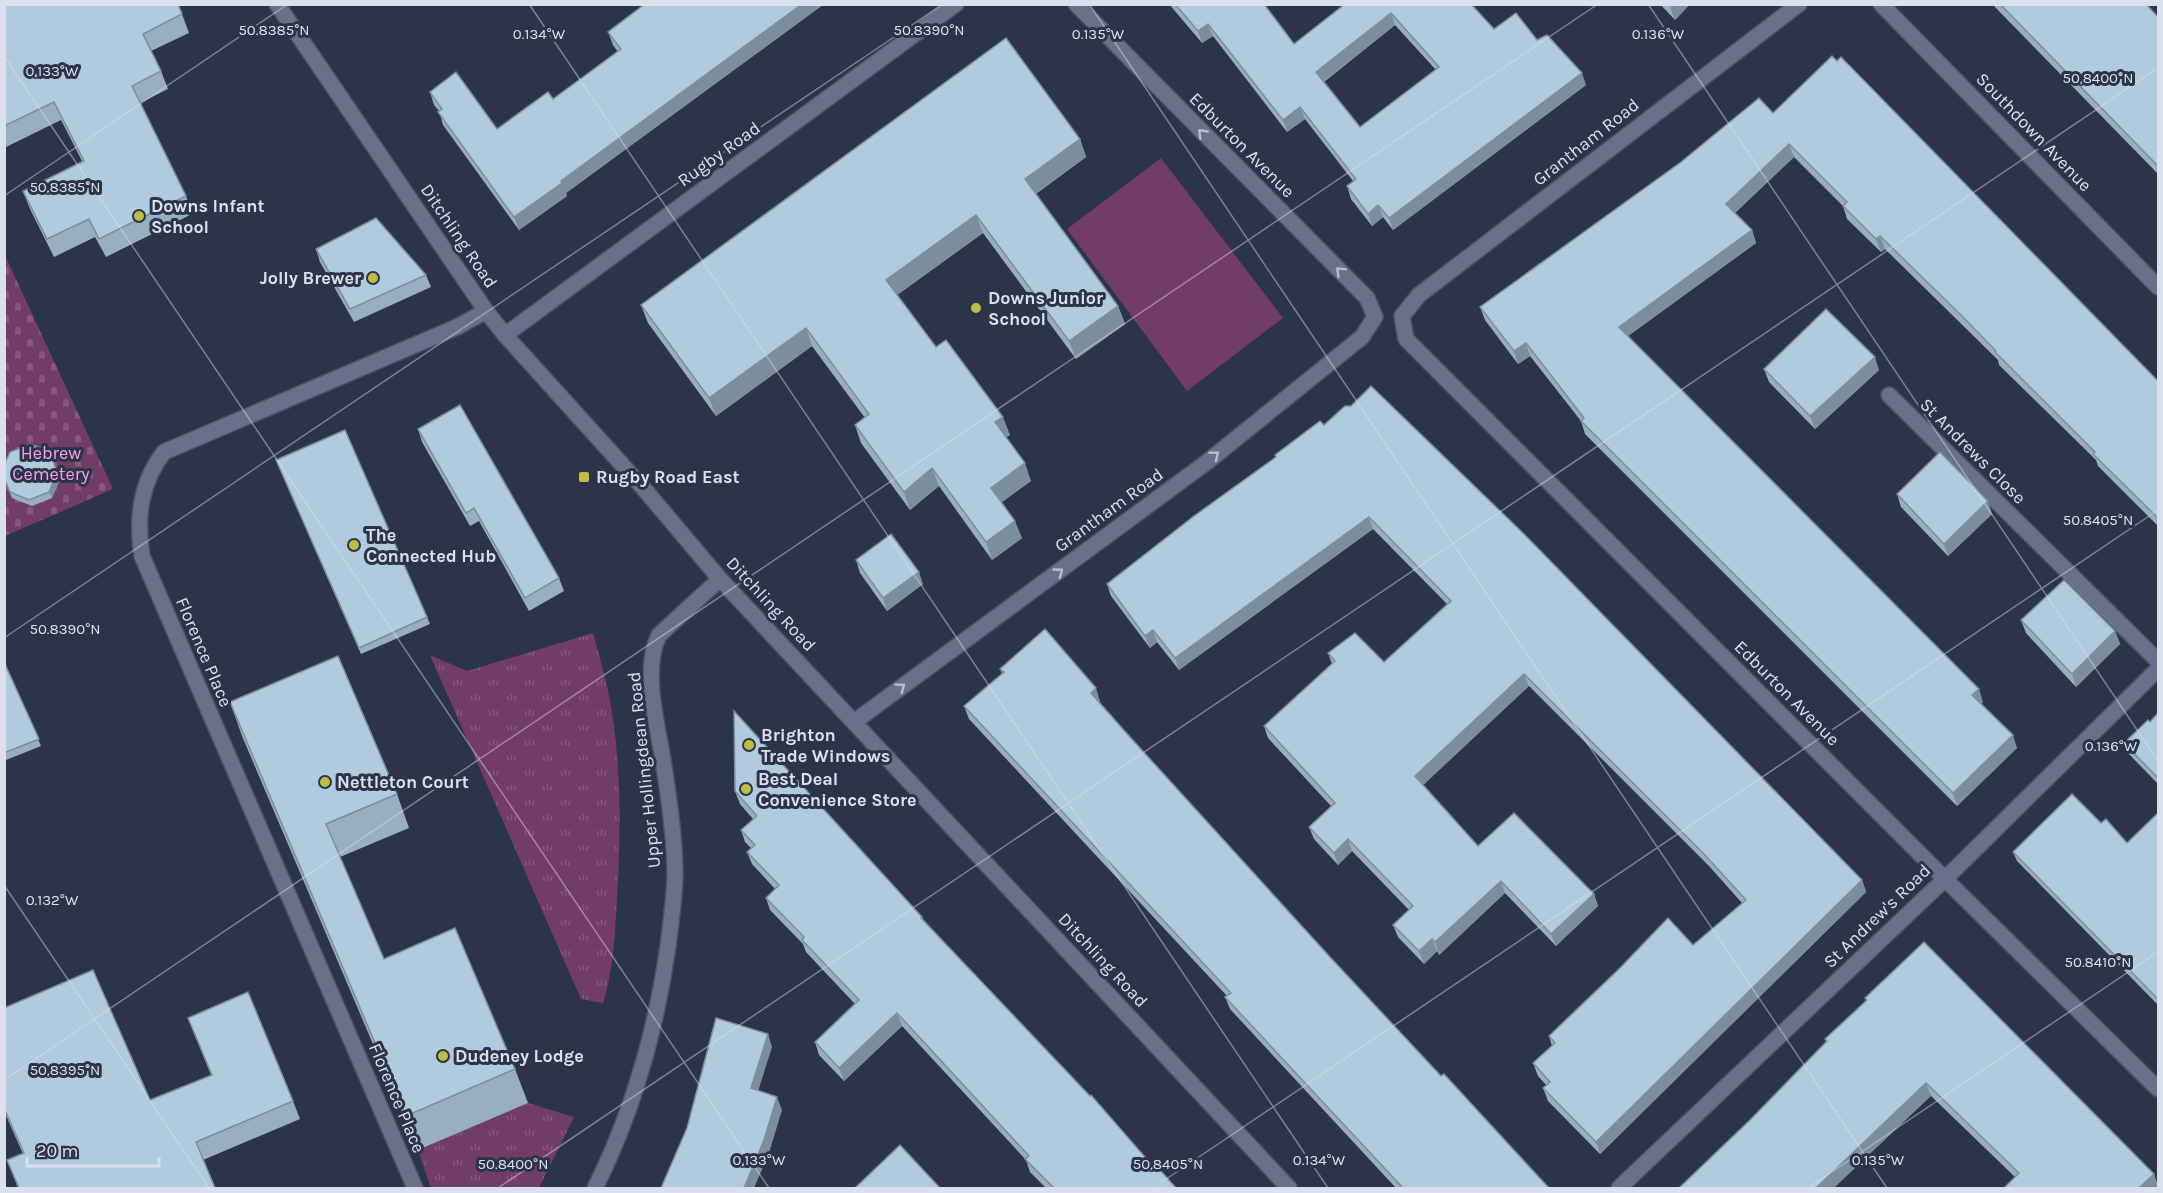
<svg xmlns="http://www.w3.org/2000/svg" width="2163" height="1193" viewBox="0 0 2163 1193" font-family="Karla,sans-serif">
  <defs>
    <pattern id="grass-tufts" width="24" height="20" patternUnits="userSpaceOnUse" patternTransform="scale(1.5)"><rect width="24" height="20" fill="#723c68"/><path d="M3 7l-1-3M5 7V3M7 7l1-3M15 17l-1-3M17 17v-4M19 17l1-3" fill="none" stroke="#86587e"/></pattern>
    <pattern id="cemetery-stones" width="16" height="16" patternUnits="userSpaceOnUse" patternTransform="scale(1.5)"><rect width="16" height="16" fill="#723c68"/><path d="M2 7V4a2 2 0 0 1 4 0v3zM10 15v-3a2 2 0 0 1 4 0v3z" fill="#86587e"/></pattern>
  </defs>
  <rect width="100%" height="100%" fill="#2c3449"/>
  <!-- grass -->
  <g fill="url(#grass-tufts)">
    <path d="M593,633C598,652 604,671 608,691C622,758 621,830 617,898C615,932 614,969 603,1003L581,999L430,655L467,671Z"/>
    <path d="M528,1103L574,1117L539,1188H431L418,1150Z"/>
  </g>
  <!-- cemetery -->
  <path fill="url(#cemetery-stones)" d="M4,253L113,489L5,536H4Z"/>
  <!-- pitch -->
  <path fill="#723c68" d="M1161,158L1283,318L1187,391L1067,229Z"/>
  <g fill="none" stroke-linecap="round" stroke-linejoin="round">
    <!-- minor casing -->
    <g stroke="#4c5263" stroke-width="18">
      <g id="minor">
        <path d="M1799,4L1419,295L1402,316L1406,339L1945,879L2158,1089"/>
        <path d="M1881,4L2158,287"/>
        <path d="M505,335L956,4"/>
        <path d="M1889,395L2158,661"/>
        <path d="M854,722L1207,462L1362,337L1375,317L1367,298L1076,4"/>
        <path d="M415,1188L142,556C136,518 140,483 164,452L457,327L486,311"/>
        <path d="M1619,1188L1945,879L2158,669"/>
      </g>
    </g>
    <!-- tertiary casing -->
    <g stroke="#4c5263" stroke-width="18">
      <g id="tertiary">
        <path d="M277,4L486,311L505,335L645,490L720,579L1289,1188"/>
        <path d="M595,1188C633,1112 656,1030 668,946C671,923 674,901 675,878C675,838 669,799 663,760C657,723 642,670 659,635L720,579"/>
      </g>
    </g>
    <!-- minor -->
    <use href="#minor" stroke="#69718a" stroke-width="15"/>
    <!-- tertiary -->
    <use href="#tertiary" stroke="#69718a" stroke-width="15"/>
  </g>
  <!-- wall -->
  <g fill="#97afbf" fill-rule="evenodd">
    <path d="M4,4L182,14L189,33L151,51L161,71L168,89L140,103L186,196L192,214L106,257L95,237L54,257L30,209L23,191L82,161L61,120L4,148Z"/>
    <path d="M645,4H824L566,193L567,196L519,230L443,125L439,111L434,105L430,92L497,129L553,99L618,52L613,45L608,32Z"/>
    <path d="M1169,4H1264L1294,44L1345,4L1494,29L1537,40L1586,85L1393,230L1383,217L1372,226L1351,199L1347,186L1353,181L1305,119L1287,132L1213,36L1202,43ZM1395,25L1436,70L1360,127L1324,82Z"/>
    <path d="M1660,4H1690L1675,20Z"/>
    <path d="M1992,4H2146L2158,17V174Z"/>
    <path d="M1773,113L2158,381V526L2098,466L2096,460L1999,365L1998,360L1885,249L1881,252L1847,219L1843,206L1794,157L1735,213L1752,230L1756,243L1628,336L1983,702L1981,704L2017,748L1957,806L1585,434L1581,421L1530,356L1518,364L1485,320L1480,307Z"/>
    <path d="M1080,139L1086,157L1036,194L1118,306L1125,324L1076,359L983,233L897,295L936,347L1010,435L1006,437L1031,481L1001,502L1022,538L992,560L939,486L910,510L861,443L855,425L865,418L812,346L716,416L648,323L641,305Z"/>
    <path d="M316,249L426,275L431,287L354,322L320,262Z"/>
    <path d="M1764,369L1879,370L1815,429L1769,382Z"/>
    <path d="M1324,425L1862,880L1866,892L1600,1154L1548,1101L1543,1088L1547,1086L1538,1076L1533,1063L1552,1046L1549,1036L1693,945L1742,903L1709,866L1529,686L1423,785L1478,846L1594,894L1598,906L1556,946L1505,893L1439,955L1437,951L1424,964L1398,937L1393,925L1409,910L1352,851L1338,865L1314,839L1309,827L1331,806L1268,738L1264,726L1332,664L1328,653L1384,662L1447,604L1373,529L1179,670L1157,642L1150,648L1111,596L1107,584Z"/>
    <path d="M418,429L559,578L564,591L529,611L479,521L470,526L422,442Z"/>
    <path d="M276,460L427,617L430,624L361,654Z"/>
    <path d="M4,479H60L52,498L32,506L12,498Z"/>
    <path d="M1897,494L1992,514L1948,556L1901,507Z"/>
    <path d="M856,560L923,584L887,611L860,573Z"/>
    <path d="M2021,620L2115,631L2120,644L2076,687L2026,633Z"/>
    <path d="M4,662L41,746L6,760L4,756Z"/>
    <path d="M1000,669L1100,701L1099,702L1330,957L1441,1076L1549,1188H1396L1230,1009L1225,997L1227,996L969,719L964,706L1002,674Z"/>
    <path d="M230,702L397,794L409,828L340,857L384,959L515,1069L528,1103L418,1150L242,736Z"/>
    <path d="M2158,713V784L2128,753L2124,743L2150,722Z"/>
    <path d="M735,791L922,917L924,920L1151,1164L1176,1188H1046L1030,1172L1026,1160L902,1026L844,1081L819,1055L815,1042L855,1004L806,952L803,944L770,910L766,898L775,889L752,864L747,852L751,848L745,842L741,830L753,819L740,804Z"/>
    <path d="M2158,813V1005L2017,861L2013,852L2101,823L2127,843Z"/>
    <path d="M1865,998L2154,1174L2158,1186L2156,1188H2004L2015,1177L1931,1096L1750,1120L1826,1042L1825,1039L1866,1001Z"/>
    <path d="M4,1008L150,1100L211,1075L188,1018L293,1101L300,1119L203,1160L215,1188H18L7,1160L23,1154L4,1111Z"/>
  </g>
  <!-- shaded-wall -->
  <g fill="#7b8e9b">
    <path d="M802,4H824L566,193L567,196L519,230L514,217L561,181Z"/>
    <path d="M1673,4H1690L1675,20L1670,8Z"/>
    <path d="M1391,13L1395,25L1320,84L1316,72Z"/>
    <path d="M1208,24L1213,36L1202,43L1198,31Z"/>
    <path d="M1582,73L1586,85L1393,230L1389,218Z"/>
    <path d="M1300,107L1305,119L1287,132L1283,120Z"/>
    <path d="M1080,139L1086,157L1031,197L1025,179Z"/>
    <path d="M1789,144L1794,157L1730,217L1726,204Z"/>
    <path d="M1378,205L1383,217L1372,226L1368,214Z"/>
    <path d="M976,215L983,233L893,298L886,280Z"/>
    <path d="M1752,230L1756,243L1624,339L1619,327Z"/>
    <path d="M1880,236L1885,249L1881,252L1876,239Z"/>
    <path d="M1118,306L1125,324L1076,359L1069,341Z"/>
    <path d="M806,328L812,346L716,416L709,398Z"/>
    <path d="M1526,343L1530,356L1518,364L1514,351Z"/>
    <path d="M1875,357L1879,370L1815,429L1810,416Z"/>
    <path d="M1003,417L1010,435L1002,440L995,422Z"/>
    <path d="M1025,463L1031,481L997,506L991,488Z"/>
    <path d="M932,468L939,486L910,510L904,492Z"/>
    <path d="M57,472L60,479L52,498L49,492Z"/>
    <path d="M1988,501L1992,514L1948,556L1944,544Z"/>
    <path d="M1369,517L1373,529L1179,670L1175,658Z"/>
    <path d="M1015,521L1022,538L992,560L986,542Z"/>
    <path d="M919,572L923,584L887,611L883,598Z"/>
    <path d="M1153,630L1157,642L1150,648L1145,636Z"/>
    <path d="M2115,631L2120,644L2076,687L2072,674Z"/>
    <path d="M1524,674L1529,686L1420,788L1415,776Z"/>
    <path d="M1096,688L1100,701L1095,706L1091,693Z"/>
    <path d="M1979,689L1983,702L1977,708L1972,695Z"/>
    <path d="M2013,735L2017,748L1957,806L1953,793Z"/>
    <path d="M1348,839L1352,851L1338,865L1334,853Z"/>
    <path d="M1862,880L1866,892L1600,1154L1596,1142Z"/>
    <path d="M1501,881L1505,893L1439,955L1435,942Z"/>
    <path d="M1594,894L1598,906L1556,946L1551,934Z"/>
    <path d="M1432,939L1437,951L1424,964L1419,951Z"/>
    <path d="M897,1013L902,1026L844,1081L839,1068Z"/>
    <path d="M768,1034L772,1047L755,1101L751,1088Z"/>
    <path d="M1926,1083L1931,1096L1834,1188H1816Z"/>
    <path d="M777,1097L782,1110L769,1153L754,1188H744Z"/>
    <path d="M2154,1174L2158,1186L2156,1188H2139Z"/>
  </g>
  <!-- building -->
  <g fill="#b0cbde" stroke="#7b8e9b" stroke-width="1.5" fill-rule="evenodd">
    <path d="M4,4H178L182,14L143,34L161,71L132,86L186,196L99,239L89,219L47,239L23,191L84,161L54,102L4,126Z"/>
    <path d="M645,4H802L561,181L562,183L514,217L438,112L442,109L430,92L456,72L497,129L548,92L553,99L621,49L608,32Z"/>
    <path d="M1175,4H1264L1294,44L1345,4H1471L1494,29L1516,13L1537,40L1547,35L1582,73L1389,218L1378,205L1368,214L1347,186L1356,179L1300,107L1283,120L1208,24L1198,31ZM1391,13L1439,67L1360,127L1316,72Z"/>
    <path d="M2000,4H2146L2158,17V166Z"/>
    <path d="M1006,38L1080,139L1025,179L1118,306L1069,341L976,215L886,280L936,347L946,340L1003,417L995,422L1025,463L991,488L1015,521L986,542L932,468L904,492L855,425L869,414L806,328L709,398L641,305Z"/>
    <path d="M1832,56L1837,61L1841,57L2158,381V518L2093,454L2095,452L1995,352L1996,351L1962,316L1880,236L1876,239L1843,206L1847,202L1789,144L1726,204L1752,230L1619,327L1979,689L1972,695L2013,735L1953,793L1581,421L1584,418L1526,343L1514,351L1480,307L1681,162L1759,98L1773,113Z"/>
    <path d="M376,218L426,275L350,309L316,249Z"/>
    <path d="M1826,309L1875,357L1810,416L1764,369Z"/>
    <path d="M1371,386L1524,534L1862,880L1596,1142L1543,1088L1550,1082L1533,1063L1555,1043L1549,1036L1619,969L1668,918L1693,945L1746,900L1704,854L1524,674L1415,776L1478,846L1514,813L1594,894L1551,934L1501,881L1435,942L1432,939L1419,951L1393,925L1413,906L1348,839L1334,853L1309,827L1335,803L1264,726L1335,661L1328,653L1355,633L1384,662L1451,601L1369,517L1175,658L1153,630L1145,636L1107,584L1194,516L1276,457L1275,455L1320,421L1324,425L1345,406H1351Z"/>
    <path d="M460,405L559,578L525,598L474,508L466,513L418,429Z"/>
    <path d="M345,430L427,617L359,648L276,460Z"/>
    <path d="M30,444L50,452L57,472L49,492L29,500L10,492L4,478V465L10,452Z"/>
    <path d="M1940,452L1988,501L1944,544L1897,494Z"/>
    <path d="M891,534L919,572L883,598L856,560Z"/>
    <path d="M2064,580L2115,631L2072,674L2021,620Z"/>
    <path d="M1045,629L1096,688L1091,693L1129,736L1330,957L1441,1076L1444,1074L1549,1188H1403L1225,997L1231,993L964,706L1004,672L1000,669Z"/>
    <path d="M338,656L397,794L326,824L384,959L455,928L515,1069L406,1116L230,702Z"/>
    <path d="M4,662L39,739L4,753Z"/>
    <path d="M734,711L922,917L921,918L1090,1096L1091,1095L1151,1164L1153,1162L1176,1188H1054L1025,1159L1029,1156L897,1013L839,1068L815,1042L859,1000L802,940L804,937L766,898L779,885L747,852L755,845L741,830L757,816L735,791Z"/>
    <path d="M2158,713V778L2124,743L2148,720L2150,722Z"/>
    <path d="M2072,794L2101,823L2106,819L2127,843L2158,813V999L2013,852Z"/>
    <path d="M1924,942L2154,1174L2139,1188H2004L2019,1173L1926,1083L1816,1188H1679L1750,1120L1827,1041L1825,1039L1867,1000L1865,998Z"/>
    <path d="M93,970L150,1100L212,1075L188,1018L248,992L293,1101L196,1142L215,1188H19L7,1160L24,1153L4,1108V1008Z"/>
    <path d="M716,1018L768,1034L751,1088L777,1097L764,1140L744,1188H661L687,1128Z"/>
    <path d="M900,1145L940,1188H855Z"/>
  </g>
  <!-- one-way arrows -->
  <defs><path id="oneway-chevron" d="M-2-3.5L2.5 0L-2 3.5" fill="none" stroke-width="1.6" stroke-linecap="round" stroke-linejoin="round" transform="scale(1.5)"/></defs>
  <g stroke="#b9bfcf">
    <use href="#oneway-chevron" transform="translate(1202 133) rotate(-134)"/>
    <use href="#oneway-chevron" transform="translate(1340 271) rotate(-135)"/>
    <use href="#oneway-chevron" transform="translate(1215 455) rotate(-39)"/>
    <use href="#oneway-chevron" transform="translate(1059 572) rotate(-36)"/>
    <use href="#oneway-chevron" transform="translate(901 687) rotate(-37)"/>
  </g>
  <!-- ticks -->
  <path fill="none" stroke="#dbe0ed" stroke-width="1.5" stroke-opacity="0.45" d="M529,4L1328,1188M1089,4L1887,1188M1648,4L2158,761M4,56L769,1188M4,196L288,4M4,638L943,4M4,885L209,1188M4,1080L1598,4M498,1188L2158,68M1153,1188L2158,510M1808,1188L2158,952"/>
  <!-- markers -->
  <g fill="#bebe42" stroke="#2c3449" stroke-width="2">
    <circle cx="139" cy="216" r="6"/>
    <circle cx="373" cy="278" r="6"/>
    <circle cx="976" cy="308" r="6"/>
    <rect x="578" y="471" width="12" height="12" rx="3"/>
    <circle cx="354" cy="545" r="6"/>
    <circle cx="749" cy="745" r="6"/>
    <circle cx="325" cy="782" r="6"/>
    <circle cx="746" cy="789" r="6"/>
    <circle cx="443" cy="1056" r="6"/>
  </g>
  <g text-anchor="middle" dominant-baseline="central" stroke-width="6" stroke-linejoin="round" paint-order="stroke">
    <!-- street labels -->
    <g font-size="18" fill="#dbe0ed" stroke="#2c3449">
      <text transform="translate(2034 132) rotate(46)">Southdown Avenue</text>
      <text transform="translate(1586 142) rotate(-38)">Grantham Road</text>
      <text transform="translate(1242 145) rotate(45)">Edburton Avenue</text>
      <text transform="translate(719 154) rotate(-36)">Rugby Road</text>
      <text transform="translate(459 236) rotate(56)">Ditchling Road</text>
      <text transform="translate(1973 451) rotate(45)">St Andrews Close</text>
      <text transform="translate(1109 510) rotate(-36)">Grantham Road</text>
      <text transform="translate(771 604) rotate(47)">Ditchling Road</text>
      <text transform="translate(204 652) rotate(67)">Florence Place</text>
      <text transform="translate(1787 693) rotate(45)">Edburton Avenue</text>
      <text transform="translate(644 770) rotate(-96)">Upper Hollingdean Road</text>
      <text transform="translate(1877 916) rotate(-44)">St Andrew's Road</text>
      <text transform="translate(1103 960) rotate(47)">Ditchling Road</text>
      <text transform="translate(397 1098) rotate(67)">Florence Place</text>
    </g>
    <!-- poi labels -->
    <g font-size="18" font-weight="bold" fill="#dbe0ed" stroke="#2c3449" text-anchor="start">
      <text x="151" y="206">Downs Infant<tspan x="151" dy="21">School</tspan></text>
      <text x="361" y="278" text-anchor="end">Jolly Brewer</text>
      <text x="988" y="298">Downs Junior<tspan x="988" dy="21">School</tspan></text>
      <text x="596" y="477">Rugby Road East</text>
      <text x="366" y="535">The<tspan x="366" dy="21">Connected Hub</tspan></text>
      <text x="761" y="735">Brighton<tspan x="761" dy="21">Trade Windows</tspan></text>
      <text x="758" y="779">Best Deal<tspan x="758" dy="21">Convenience Store</tspan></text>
      <text x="337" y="782">Nettleton Court</text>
      <text x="455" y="1056">Dudeney Lodge</text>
    </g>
    <!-- park labels -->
    <g font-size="18" fill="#f9a0e8" stroke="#2c3449">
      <text x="51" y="453">Hebrew<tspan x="51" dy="21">Cemetery</tspan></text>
    </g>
  </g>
  <g font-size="15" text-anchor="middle" fill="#dbe0ed" stroke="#2c3449" stroke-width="6" stroke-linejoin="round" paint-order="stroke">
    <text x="274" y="35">50.8385°N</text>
    <text x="929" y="35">50.8390°N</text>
    <text x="539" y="39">0.134°W</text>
    <text x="1098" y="39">0.135°W</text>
    <text x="1658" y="39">0.136°W</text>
    <text x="52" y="76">0.133°W</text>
    <text x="2098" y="83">50.8400°N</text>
    <text x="65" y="192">50.8385°N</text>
    <text x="2098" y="525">50.8405°N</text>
    <text x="65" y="634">50.8390°N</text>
    <text x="2111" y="751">0.136°W</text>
    <text x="52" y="905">0.132°W</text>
    <text x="2098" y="967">50.8410°N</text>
    <text x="65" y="1075">50.8395°N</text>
    <text x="759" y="1165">0.133°W</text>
    <text x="1319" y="1165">0.134°W</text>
    <text x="1878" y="1165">0.135°W</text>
    <text x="513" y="1169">50.8400°N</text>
    <text x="1168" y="1169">50.8405°N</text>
  </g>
  <!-- border -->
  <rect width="2163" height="1193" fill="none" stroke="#dbe0ed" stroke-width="12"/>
  <!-- scale -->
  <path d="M27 1157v9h132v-9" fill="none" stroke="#dbe0ed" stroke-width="3"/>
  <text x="36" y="1157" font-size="18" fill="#dbe0ed" stroke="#2c3449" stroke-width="4.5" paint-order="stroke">20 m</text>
</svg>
